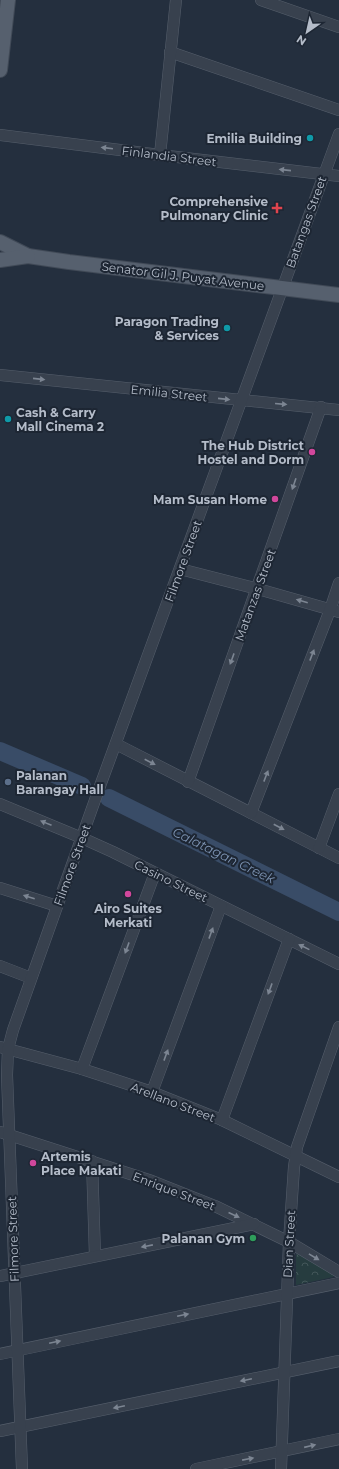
<svg xmlns="http://www.w3.org/2000/svg" width="339" height="1469" viewBox="0 0 339 1469" font-family="Montserrat,sans-serif">
  <defs>
    <pattern id="park-crowns" width="20" height="18" patternUnits="userSpaceOnUse"><rect width="20" height="18" fill="#263c3f"/><path d="M2 6a3 3 0 1 1 6 0M12 15a3 3 0 1 1 6 0" fill="none" stroke="#435659"/></pattern>
  </defs>
  <rect width="100%" height="100%" fill="#242f3e"/>
  <!-- park -->
  <path fill="url(#park-crowns)" d="M298,1254L334,1275L333,1277L296,1285V1255Z"/>
  <g fill="none" stroke-linecap="round" stroke-linejoin="round">
    <!-- river -->
    <g stroke="#394c67" stroke-width="18">
      <path d="M0,751L82,786"/>
      <path d="M109,798L339,912"/>
    </g>
    <!-- minor casing -->
    <g stroke="#565f6c" stroke-width="12">
      <g id="minor">
        <path d="M261,0L339,27"/>
        <path d="M170,52L339,110"/>
        <path d="M0,135L160,155L339,176"/>
        <path d="M160,155L176,0"/>
        <path d="M0,375L339,410"/>
        <path d="M180,569L258,589L339,612"/>
        <path d="M116,744L339,858"/>
        <path d="M188,782L321,407"/>
        <path d="M0,804L82,838L113,852L339,964"/>
        <path d="M251,813L330,610L339,583"/>
        <path d="M319,848L339,794"/>
        <path d="M0,888L57,906"/>
        <path d="M0,966L31,978"/>
        <path d="M0,1047L82,1069L152,1092L222,1120L339,1177"/>
        <path d="M82,1069L155,873"/>
        <path d="M152,1092L221,906"/>
        <path d="M222,1120L289,939"/>
        <path d="M0,1132L152,1181L215,1206L289,1242L339,1272"/>
        <path d="M92,1161L95,1256"/>
        <path d="M0,1276L254,1224"/>
        <path d="M0,1354L339,1283"/>
        <path d="M0,1431L339,1361"/>
        <path d="M22,1469L7,1075L8,1049L13,1030L100,786L339,134"/>
        <path d="M196,1469L339,1439"/>
        <path d="M281,1469L289,1242L294,1167L297,1147L339,1027"/>
      </g>
    </g>
    <!-- major casing -->
    <g stroke="#414a57" stroke-width="16">
      <g id="major">
        <path d="M0,70L8,0"/>
        <path d="M0,242L28,256L69,262L339,295"/>
        <path d="M0,260L28,256"/>
      </g>
    </g>
    <!-- minor -->
    <use href="#minor" stroke="#38414e" stroke-width="11"/>
    <!-- major -->
    <use href="#major" stroke="#56606e" stroke-width="14"/>
  </g>
  <!-- one-way arrows -->
  <defs><path id="oneway-solid" d="M-6-.8H1V-3.2L6.5 0L1 3.2V.8H-6Z"/></defs>
  <g fill="#7c8592">
    <use href="#oneway-solid" transform="translate(107 148) rotate(-173)"/>
    <use href="#oneway-solid" transform="translate(285 170) rotate(-174)"/>
    <use href="#oneway-solid" transform="translate(39 379) rotate(6)"/>
    <use href="#oneway-solid" transform="translate(224 399) rotate(6)"/>
    <use href="#oneway-solid" transform="translate(281 404) rotate(5)"/>
    <use href="#oneway-solid" transform="translate(294 484) rotate(109)"/>
    <use href="#oneway-solid" transform="translate(302 601) rotate(-164)"/>
    <use href="#oneway-solid" transform="translate(312 655) rotate(-69)"/>
    <use href="#oneway-solid" transform="translate(232 659) rotate(110)"/>
    <use href="#oneway-solid" transform="translate(150 762) rotate(27)"/>
    <use href="#oneway-solid" transform="translate(266 776) rotate(-69)"/>
    <use href="#oneway-solid" transform="translate(46 823) rotate(-158)"/>
    <use href="#oneway-solid" transform="translate(279 827) rotate(28)"/>
    <use href="#oneway-solid" transform="translate(29 897) rotate(-162)"/>
    <use href="#oneway-solid" transform="translate(211 933) rotate(-70)"/>
    <use href="#oneway-solid" transform="translate(304 947) rotate(-154)"/>
    <use href="#oneway-solid" transform="translate(127 948) rotate(110)"/>
    <use href="#oneway-solid" transform="translate(270 989) rotate(110)"/>
    <use href="#oneway-solid" transform="translate(166 1055) rotate(-70)"/>
    <use href="#oneway-solid" transform="translate(234 1215) rotate(25)"/>
    <use href="#oneway-solid" transform="translate(147 1246) rotate(169)"/>
    <use href="#oneway-solid" transform="translate(314 1257) rotate(31)"/>
    <use href="#oneway-solid" transform="translate(183 1315) rotate(-12)"/>
    <use href="#oneway-solid" transform="translate(55 1342) rotate(-12)"/>
    <use href="#oneway-solid" transform="translate(246 1380) rotate(168)"/>
    <use href="#oneway-solid" transform="translate(119 1407) rotate(168)"/>
    <use href="#oneway-solid" transform="translate(310 1446) rotate(-13)"/>
    <use href="#oneway-solid" transform="translate(248 1459) rotate(-11)"/>
  </g>
  <!-- markers -->
  <g fill="#0f9aa8" stroke="#1d2633" stroke-width="1.5">
    <circle cx="310" cy="138" r="4"/>
    <circle cx="227" cy="328" r="4"/>
    <circle cx="8" cy="419" r="4"/>
  </g>
  <path fill="#e0444e" stroke="#1d2633" stroke-width="1.5" d="M275 202h4v4h4v4h-4v4h-4v-4h-4v-4h4z"/>
  <g fill="#d1479c" stroke="#1d2633" stroke-width="1.5">
    <circle cx="312" cy="452" r="4"/>
    <circle cx="275" cy="499" r="4"/>
    <circle cx="128" cy="894" r="4"/>
    <circle cx="33" cy="1163" r="4"/>
  </g>
  <circle fill="#5c6f8a" stroke="#1d2633" stroke-width="1.5" cx="8" cy="782" r="4"/>
  <circle fill="#2e9e5b" stroke="#1d2633" stroke-width="1.5" cx="253" cy="1238" r="4"/>
  <g text-anchor="middle" dominant-baseline="central" stroke-width="4" stroke-linejoin="round" paint-order="stroke">
    <!-- poi labels -->
    <g font-size="12" font-weight="bold" fill="#b4bcc9" stroke="#1d2633" text-anchor="end">
      <text x="302" y="138">Emilia Building</text>
      <text x="268" y="201">Comprehensive<tspan x="268" dy="14">Pulmonary Clinic</tspan></text>
      <text x="219" y="321">Paragon Trading<tspan x="219" dy="14">&amp; Services</tspan></text>
      <text x="16" y="412" text-anchor="start">Cash &amp; Carry<tspan x="16" dy="14">Mall Cinema 2</tspan></text>
      <text x="304" y="445">The Hub District<tspan x="304" dy="14">Hostel and Dorm</tspan></text>
      <text x="267" y="499">Mam Susan Home</text>
      <text x="16" y="775" text-anchor="start">Palanan<tspan x="16" dy="14">Barangay Hall</tspan></text>
      <text x="128" y="908" text-anchor="middle">Airo Suites<tspan x="128" dy="14">Merkati</tspan></text>
      <text x="41" y="1156" text-anchor="start">Artemis<tspan x="41" dy="14">Place Makati</tspan></text>
      <text x="245" y="1238">Palanan Gym</text>
    </g>
    <!-- street labels -->
    <g font-size="12" fill="#b4bcc9" stroke="#1d2633">
      <text transform="translate(169 156) rotate(7)">Finlandia Street</text>
      <text transform="translate(306 222) rotate(-70)">Batangas Street</text>
      <text transform="translate(183 276) rotate(7)">Senator Gil J. Puyat Avenue</text>
      <text transform="translate(169 393) rotate(6)">Emilia Street</text>
      <text transform="translate(183 561) rotate(-70)">Filmore Street</text>
      <text transform="translate(255 595) rotate(-70)">Matanzas Street</text>
      <text transform="translate(72 865) rotate(-70)">Filmore Street</text>
      <text transform="translate(171 881) rotate(26)">Casino Street</text>
      <text transform="translate(173 1102) rotate(21)">Arellano Street</text>
      <text transform="translate(174 1191) rotate(21)">Enrique Street</text>
      <text transform="translate(13 1239) rotate(-92)">Filmore Street</text>
      <text transform="translate(289 1244) rotate(-87)">Dian Street</text>
    </g>
    <!-- water labels -->
    <g font-size="13" font-style="italic" fill="#7c92b1" stroke="#1d2633">
      <text transform="translate(224 855) rotate(26)">Calatagan Creek</text>
    </g>
  </g>
  <!-- north arrow -->
  <g transform="translate(307 32) rotate(214)" stroke="#1d2633" stroke-width="3" paint-order="stroke">
  <path d="M0-3L7 15L0 10L-7 15Z" fill="#b4bcc9"/>
  <text y="-6" font-size="11" font-weight="bold" text-anchor="middle" fill="#b4bcc9">N</text>
  </g>
</svg>
